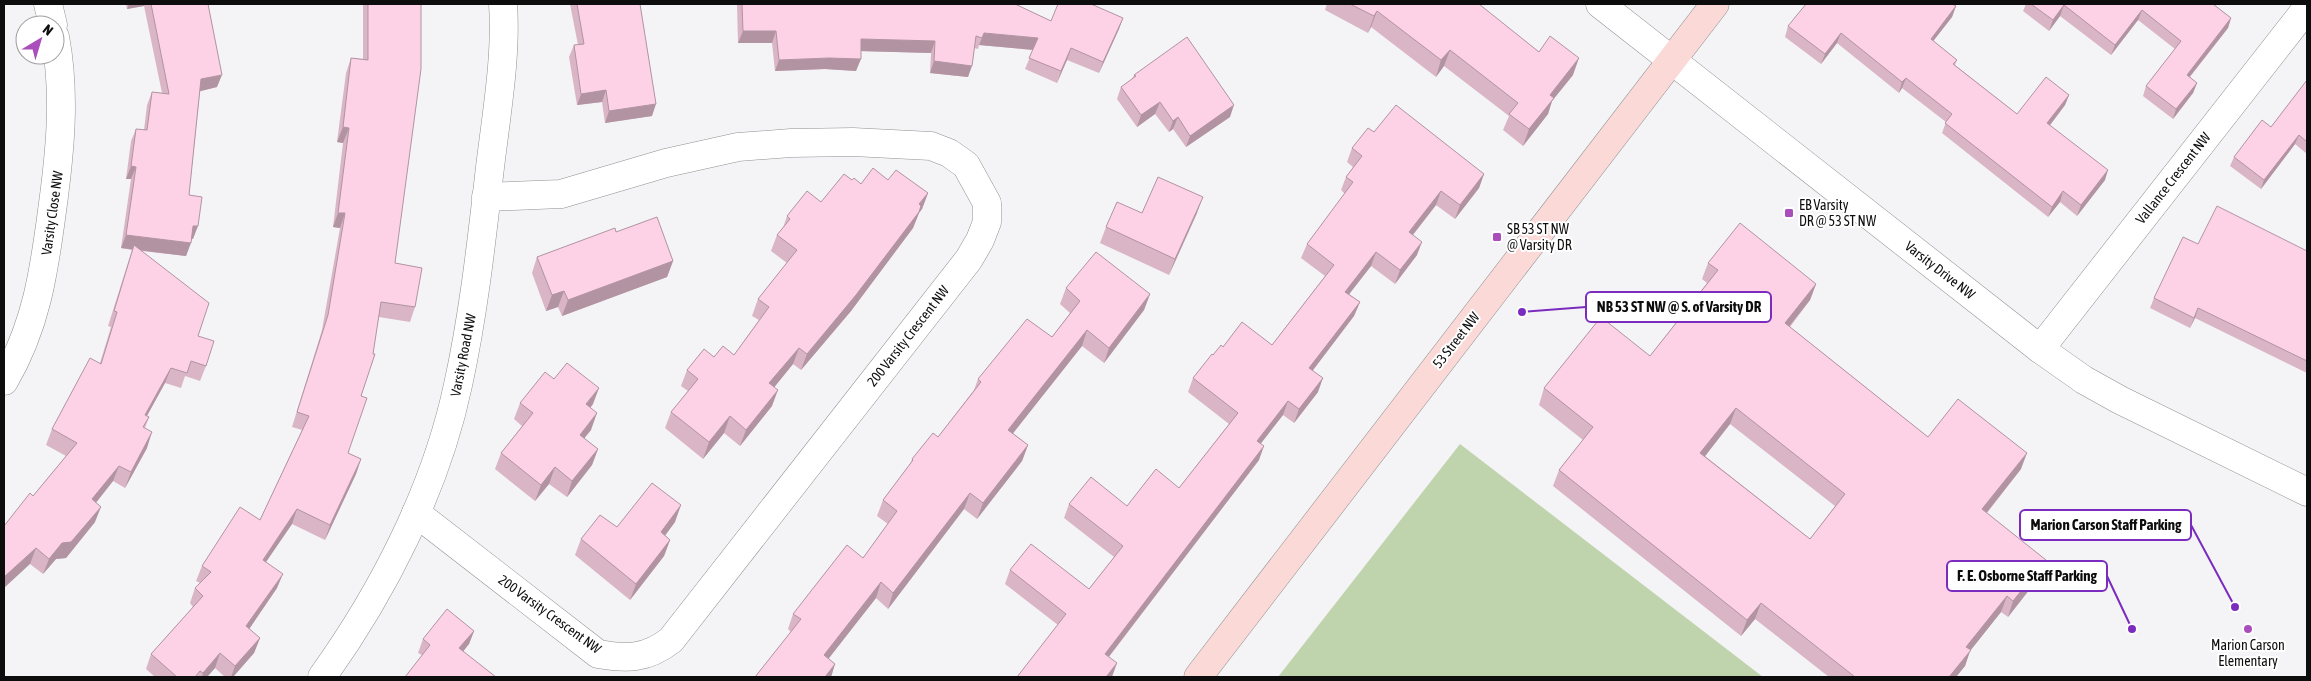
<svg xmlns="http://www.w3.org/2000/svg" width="2311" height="681" viewBox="0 0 2311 681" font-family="'Asap Condensed',sans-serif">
  <rect width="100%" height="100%" fill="#f4f4f6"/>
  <!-- green -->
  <path fill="#bfd4ad" d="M1460,444L1763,677H1278Z"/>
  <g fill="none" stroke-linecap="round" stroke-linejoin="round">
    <!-- street casing -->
    <g stroke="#919193" stroke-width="29">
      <g id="street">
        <path d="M48,4L53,25"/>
        <path d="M1600,4L2040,349L2084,380L2120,400L2307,492"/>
        <path d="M2040,349L2307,8"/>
        <path d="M4,381C36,327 44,272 52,211C60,153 66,94 55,37"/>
        <path d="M416,513L598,654C627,659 647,659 671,640L969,259L980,240L987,222V203L966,165L949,153L931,146L853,142L791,143L738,147L666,163L561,194L486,197"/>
        <path d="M322,677C383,592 436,489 458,385C473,317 481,246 489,176C495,122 507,58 503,4"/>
      </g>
    </g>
    <!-- secondary casing -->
    <g stroke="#919193" stroke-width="29">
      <path id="secondary" d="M1198,677L1715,4"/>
    </g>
    <!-- street -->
    <use href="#street" stroke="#fff" stroke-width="28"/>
    <!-- secondary -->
    <use href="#secondary" stroke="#fad9d7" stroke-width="28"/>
  </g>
  <!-- wall -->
  <g fill="#dab5c6" fill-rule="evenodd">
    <path d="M126,4H208L217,87L200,91L189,195L193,239H191L186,256L142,251L198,336L206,366L200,381L185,376L181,388L165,383L147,416L149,417L145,428L147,448L125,488L113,481L96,503L95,522L66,558L56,559L43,574L30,564L33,496L66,456L46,445L52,429L100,363L111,327L108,326L132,250L121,248L131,179H126L131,141L136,129L144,130L147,105L152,92L162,93L144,6L127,9Z"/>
    <path d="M363,4H421L395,263L415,307L410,322L379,317L348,453L361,459L356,474L325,540L292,524L266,562L277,588L249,629L260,638L254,653L233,677H225L215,668L207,677H155L146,669L151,654L193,607L190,603L195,588L200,583L196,581L202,566L260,520L302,430L292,427L322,330L340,228L333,227L343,143L337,142L346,73L351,58L363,59Z"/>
    <path d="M570,4H640L652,116L605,123L602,102L577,105L569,57L574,45H578Z"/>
    <path d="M737,4H1015L1051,21L1123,18L1119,29L1099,73L1067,60L1057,83L1025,69L1033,50L979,45L978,49L974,48L968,77L930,73L931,53L861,51L856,71L825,69L775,71L772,43H738Z"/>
    <path d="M1327,4H1481L1480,5L1539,52L1573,75L1552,101L1548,114L1523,146L1503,130L1509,116L1444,66L1436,77L1371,27L1368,33L1325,10Z"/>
    <path d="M2026,4H2213L2231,18L2228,28L2190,77L2197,83L2193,93L2173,119L2143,96L2146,86L2175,49L2138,20L2111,55L2060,16L2049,31L2023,11Z"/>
    <path d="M1956,6L1952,17L1933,41L1957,60L1955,65L2017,114L2069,95L2065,105L2050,125L2105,180L2077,216L2060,202L2048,217L1942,133L1946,122L1902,88L1899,93L1837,43L1821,64L1785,37L1788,26Z"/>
    <path d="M1134,75L1230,117L1186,147L1173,129L1169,132L1155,114L1137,127L1117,99L1121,87L1132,79Z"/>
    <path d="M2307,80V154L2295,144L2261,189L2230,166L2234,157L2271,127Z"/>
    <path d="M1374,132L1484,174L1479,188L1455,219L1436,205L1413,235L1417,255L1395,284L1371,266L1349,294L1360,302L1354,316L1313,370L1318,392L1294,423L1283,415L1260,443L1259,460L1109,657L1112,677L1058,625L1005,584L1010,570L1089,589L1114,557L1064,518L1069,504L1127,506L1179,488L1229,424L1188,392L1193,378L1213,355L1223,347L1272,345L1325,276L1301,258L1307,244L1345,194L1341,190L1346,177L1353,167L1347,162L1352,148Z"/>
    <path d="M852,180L861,184L928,193L922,209L919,213L913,228L851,311L801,370L793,364L774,387L772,406L740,446L724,433L703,459L665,428L671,412L688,391L681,386L687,370L714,357L734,355L759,320L752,316L758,299L787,263L771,251L777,235L783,228L787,216L821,202Z"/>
    <path d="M1197,213L1169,275L1100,243L1106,227Z"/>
    <path d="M616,232L673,261L667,277L562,316L558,307L546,311L532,273L537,257Z"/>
    <path d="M2198,244L2307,251V373L2195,318L2190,328L2150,308L2154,298Z"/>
    <path d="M1708,263L1816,284L1810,300L1790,327L1928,437L2021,469L1987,513L2046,560L2040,576L2008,617L2001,612L1970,651L1965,666L1956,677H1829L1755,619L1741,636L1553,486L1559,470L1583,440L1539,405L1544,388L1650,356L1707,283L1702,279ZM1730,424L1835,506L1810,539L1705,456Z"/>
    <path d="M1066,288L1150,294L1144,310L1104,363L1082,346L1013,433L1028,445L1022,461L977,519L964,509L888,609L876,598L828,658L835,664L831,677H755L791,632L788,629L793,614L863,558L888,524L877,516L883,500L910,465L912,459L938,437L974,390L978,379L1052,337L1070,313L1060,304Z"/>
    <path d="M554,379L593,404L590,408L591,430L584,438L598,449L592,465L567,497L549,484L535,501L495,469L501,453L522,426L514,419L520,403Z"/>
    <path d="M675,522L665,535L670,540L664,556L630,600L575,555L581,539L617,527Z"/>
    <path d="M474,631L469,644L422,655L418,653L423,639Z"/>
  </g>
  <!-- shaded-wall -->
  <g fill="#b193a1">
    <path d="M129,4H145L144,6L127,9Z"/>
    <path d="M2064,5L2060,16L2049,31L2053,20Z"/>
    <path d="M1956,6L1952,17L1927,49L1931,39Z"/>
    <path d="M2142,10L2138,20L2111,55L2115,45Z"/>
    <path d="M1377,11L1371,27L1368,33L1374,16Z"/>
    <path d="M1123,18L1119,29L1099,73L1103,62Z"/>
    <path d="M2231,18L2228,28L2183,85L2187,75Z"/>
    <path d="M743,31H776L772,43H738Z"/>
    <path d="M984,33L1038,38L1034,50L979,45Z"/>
    <path d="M1841,33L1837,43L1821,64L1825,54Z"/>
    <path d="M861,39L935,41L931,53L857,51Z"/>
    <path d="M1071,48L1067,60L1057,83L1061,71Z"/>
    <path d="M1450,50L1444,66L1436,77L1441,60Z"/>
    <path d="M829,58L861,59L856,71L825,69L775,71L779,60Z"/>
    <path d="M1579,58L1573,75L1552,101L1548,114L1523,146L1529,129L1550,95Z"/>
    <path d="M934,61L972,66L968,77L930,73Z"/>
    <path d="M222,75L217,87L197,92L201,79Z"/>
    <path d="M1906,78L1902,88L1899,93L1902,82Z"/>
    <path d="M2197,83L2193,93L2173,119L2176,109Z"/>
    <path d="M606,90L602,102L577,105L581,94Z"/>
    <path d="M2069,95L2065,105L2044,133L2047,123Z"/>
    <path d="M1160,102L1155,114L1137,127L1141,115Z"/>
    <path d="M656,104L652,116L605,123L609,111Z"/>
    <path d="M1234,105L1230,117L1186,147L1190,136Z"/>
    <path d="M1178,117L1173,129L1169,132L1173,121Z"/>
    <path d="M343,127L349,128L343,143L337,142Z"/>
    <path d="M2299,135L2295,144L2261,189L2264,180Z"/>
    <path d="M131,166L136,167L131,179H126Z"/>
    <path d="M2108,170L2105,180L2077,216L2081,205Z"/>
    <path d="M1484,174L1479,188L1455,219L1460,205Z"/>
    <path d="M1441,191L1436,205L1404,246L1409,232Z"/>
    <path d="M2063,191L2060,202L2048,217L2052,207Z"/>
    <path d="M928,193L922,209L919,213L913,228L851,311L801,370L807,354Z"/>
    <path d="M1203,197L1197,213L1169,275L1175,259Z"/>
    <path d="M338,213H345L340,228L333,227Z"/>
    <path d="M193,226H198L193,239H188Z"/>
    <path d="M126,235L191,243L186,256L121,248Z"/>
    <path d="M1422,242L1417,255L1395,284L1400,270Z"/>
    <path d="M1376,252L1371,266L1340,306L1345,292Z"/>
    <path d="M673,261L667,277L562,316L568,300Z"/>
    <path d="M1816,284L1810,300L1779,339L1785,323Z"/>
    <path d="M564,291L558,307L546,311L552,295Z"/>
    <path d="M1150,294L1144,310L1104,363L1109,348Z"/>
    <path d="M1360,302L1354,316L1304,382L1309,368Z"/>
    <path d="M2198,308L2195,318L2190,328Z"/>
    <path d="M1087,330L1082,346L1003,446L1008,430Z"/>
    <path d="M799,348L793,364L764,400L769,383Z"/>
    <path d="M171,368L165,383L139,430L145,415Z"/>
    <path d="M1323,378L1318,392L1294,423L1299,409Z"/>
    <path d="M599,388L593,404L580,421L586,404Z"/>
    <path d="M778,390L772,406L740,446L746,430Z"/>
    <path d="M1288,401L1283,415L1252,455L1257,441Z"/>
    <path d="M1736,408L1730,424L1695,469L1700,453Z"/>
    <path d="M597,413L591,430L574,451L580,435Z"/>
    <path d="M730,416L724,433L703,459L709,442Z"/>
    <path d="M152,432L147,448L125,488L131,472Z"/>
    <path d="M1028,445L1022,461L977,519L983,503Z"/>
    <path d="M1264,446L1259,460L1100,668L1105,654Z"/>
    <path d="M598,449L592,465L567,497L572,481Z"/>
    <path d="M2027,453L2021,469L1976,526L1982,509Z"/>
    <path d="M361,459L356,474L325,540L330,525Z"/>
    <path d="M119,466L113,481L86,515L92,499Z"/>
    <path d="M555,467L549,484L535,501L541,485Z"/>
    <path d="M970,493L964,509L888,609L893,593Z"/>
    <path d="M681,505L675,522L656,548L661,532Z"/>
    <path d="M101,507L95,522L66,558L56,559L43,574L49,559L62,543Z"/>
    <path d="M297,509L292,524L257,575L263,560Z"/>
    <path d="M670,540L664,556L630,600L636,584Z"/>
    <path d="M36,548L30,564L4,588V577Z"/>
    <path d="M2046,560L2040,576L2008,617L2013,601Z"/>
    <path d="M283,574L277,588L241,641L246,626Z"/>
    <path d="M881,582L876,598L819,671L824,655Z"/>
    <path d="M2007,596L2001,612L1970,651L1965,666L1956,677H1949L1966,647Z"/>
    <path d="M1761,603L1755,619L1741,636L1747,620Z"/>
    <path d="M474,631L469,644L455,662L459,648Z"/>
    <path d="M260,638L254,653L233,677H231L235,666Z"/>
    <path d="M220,653L215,668L207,677H202L203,673Z"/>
    <path d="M1117,663L1112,677H1106Z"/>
    <path d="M835,664L831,677H825Z"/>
  </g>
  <!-- building -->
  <g fill="#fdd2e6" stroke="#b193a1" fill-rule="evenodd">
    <path d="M151,4H208L222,75L201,79L189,195L202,197L198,226H193L191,243L126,235L136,167L131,166L136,129L147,130L152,92L169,94Z"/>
    <path d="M368,4H421V69L395,263L422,268L415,307L381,302L373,354H375L361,396L367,398L348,453L361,459L330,525L297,509L263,560L283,574L246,626L260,638L235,666L220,653L203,673L200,671L195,677H177L151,654L203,596L195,588L211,572L202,566L240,507L260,520L309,416L297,412L328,315L345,213H338L349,128L343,127L351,58L368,60Z"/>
    <path d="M577,4H640L656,104L609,111L606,90L581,94L574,45L584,44Z"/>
    <path d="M742,4H1015L1051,21L1058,4H1091L1123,18L1103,62L1071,48L1061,71L1029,58L1038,38L984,33L982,38L976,36L972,66L934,61L935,41L861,39V59L829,58L779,60L776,31H743Z"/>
    <path d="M1350,4H1479L1539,52L1550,36L1579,58L1550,95L1554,98L1529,129L1509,114L1518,103L1450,50L1441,60L1377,11L1374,16Z"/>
    <path d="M1806,4H1952L1956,6L1931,39L1957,60L1953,64L2017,114L2046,77L2069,95L2047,123L2108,170L2081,205L2063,191L2052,207L1945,123L1952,114L1906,78L1902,82L1841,33L1825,54L1788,26Z"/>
    <path d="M2031,4H2213L2231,18L2187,75L2197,83L2176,109L2146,86L2181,41L2142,10L2115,45L2064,5L2053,20Z"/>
    <path d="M1187,37L1234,105L1190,136L1178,117L1173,121L1160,102L1141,115L1121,87L1136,76L1134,75Z"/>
    <path d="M2307,80V142L2299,135L2264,180L2234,157L2262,120L2271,127Z"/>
    <path d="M1396,105L1484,174L1460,205L1441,191L1409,232L1422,242L1400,270L1376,252L1345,292L1360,302L1309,368L1323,378L1299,409L1288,401L1257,441L1264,446L1105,654L1117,663L1106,677H1017L1066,614L1010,570L1031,544L1089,589L1123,546L1069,504L1091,477L1127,506L1156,469L1179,488L1238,413L1193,378L1212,354L1213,355L1221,345L1223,347L1242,322L1272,345L1334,265L1307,244L1353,182L1346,177L1362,156L1352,148L1368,128L1374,132Z"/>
    <path d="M873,168L888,180L896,170L928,193L919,204L921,206L919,212L856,295L807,354L799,348L769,383L778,390L746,430L730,416L709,442L671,412L698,379L687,370L704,349L714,357L723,346L734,355L769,307L758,299L797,250L777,235L790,219L787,216L807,191L821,202L844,174L852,180L854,178L861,184Z"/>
    <path d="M1158,177L1203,197L1175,259L1106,227L1117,202L1142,213Z"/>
    <path d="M2217,206L2307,251V361L2198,308L2194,318L2154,298L2183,237L2198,244Z"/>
    <path d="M657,217L673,261L568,300L564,291L552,295L537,257L615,228L616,232Z"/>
    <path d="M1740,223L1816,284L1785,323L1928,437L1958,399L2027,453L1982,509L2046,560L2013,601L2007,596L1966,647L1971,650L1949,677H1855L1761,603L1747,620L1559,470L1593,427L1544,388L1601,317L1650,356L1718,270L1708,263ZM1736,408L1845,494L1810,539L1700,453Z"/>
    <path d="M134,245L209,303L198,336L214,341L206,366L191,361L187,373L171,368L145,415L149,417L143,427L152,432L131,472L119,466L92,499L101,507L71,542L62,543L49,559L36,548L4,577V526L30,493L33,496L77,443L52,429L90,358L101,364L117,312L114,311Z"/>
    <path d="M1096,252L1150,294L1109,348L1087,330L1008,430L1028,445L983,503L970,493L893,593L881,582L824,655L835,664L825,677H755L801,619L793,614L847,545L863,558L897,511L883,500L913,460L912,459L933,433L938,437L981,382L978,379L1027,319L1052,337L1080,301L1066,288Z"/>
    <path d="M567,363L599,388L586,404L597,413L580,435L598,449L572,481L555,467L541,485L501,453L533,413L520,403L545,372L554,379Z"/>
    <path d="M652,483L681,505L661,532L670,540L636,584L581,539L600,515L617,527Z"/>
    <path d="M447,609L474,631L459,648L496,677H405L430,645L423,639Z"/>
  </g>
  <!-- markers -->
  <g fill="#a94eba" stroke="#fff" stroke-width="2">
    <rect x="1784" y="208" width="10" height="10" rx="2.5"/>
    <rect x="1492" y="232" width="10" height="10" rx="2.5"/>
    <circle cx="2248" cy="629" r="5"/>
  </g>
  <g text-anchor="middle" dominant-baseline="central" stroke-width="4" stroke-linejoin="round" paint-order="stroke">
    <!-- street labels -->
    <g font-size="14" fill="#0d0d0e" stroke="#fff">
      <text transform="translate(2173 178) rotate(-52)">Vallance Crescent NW</text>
      <text transform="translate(52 213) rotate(-82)">Varsity Close NW</text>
      <text transform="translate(1940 270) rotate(38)">Varsity Drive NW</text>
      <text transform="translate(908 336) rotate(-52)">200 Varsity Crescent NW</text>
      <text transform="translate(1456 340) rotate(-52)">53 Street NW</text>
      <text transform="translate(463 355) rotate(-79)">Varsity Road NW</text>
      <text transform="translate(550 614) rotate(36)">200 Varsity Crescent NW</text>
    </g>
    <!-- poi labels -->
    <g font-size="14" fill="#0d0d0e" stroke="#fff" text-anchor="start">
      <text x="1799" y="205">EB Varsity<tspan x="1799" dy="16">DR @ 53 ST NW</tspan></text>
      <text x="1507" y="229">SB 53 ST NW<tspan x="1507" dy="16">@ Varsity DR</tspan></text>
      <text x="2248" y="645" text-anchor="middle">Marion Carson<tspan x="2248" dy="16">Elementary</tspan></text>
    </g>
  </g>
  <!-- callouts -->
  <path fill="none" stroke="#7b2cbf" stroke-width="2" d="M1522 312L1586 307M2235 607L2191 525M2132 629L2107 576"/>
  <g fill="#7b2cbf" stroke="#fff" stroke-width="2">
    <circle cx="1522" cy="312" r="5"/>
    <circle cx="2235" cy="607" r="5"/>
    <circle cx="2132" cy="629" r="5"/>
  </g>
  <g fill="#fff" stroke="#7b2cbf" stroke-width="2">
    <rect x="1586" y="292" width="185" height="30" rx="5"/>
    <rect x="2020" y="510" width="171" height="30" rx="5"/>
    <rect x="1947" y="561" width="160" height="30" rx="5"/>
  </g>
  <g font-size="15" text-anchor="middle" font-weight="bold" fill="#0d0d0e">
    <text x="1679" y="312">NB 53 ST NW @ S. of Varsity DR</text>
    <text x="2106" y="530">Marion Carson Staff Parking</text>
    <text x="2027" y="581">F. E. Osborne Staff Parking</text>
  </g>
  <!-- border -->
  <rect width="2311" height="681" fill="none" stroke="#0d0d0e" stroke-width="10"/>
  <!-- north arrow -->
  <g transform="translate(40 40) rotate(38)"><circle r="24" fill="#ffffff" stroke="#9e9e9f"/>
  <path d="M0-4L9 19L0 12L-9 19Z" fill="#a94eba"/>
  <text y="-8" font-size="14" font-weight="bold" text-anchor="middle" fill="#0d0d0e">N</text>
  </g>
</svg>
